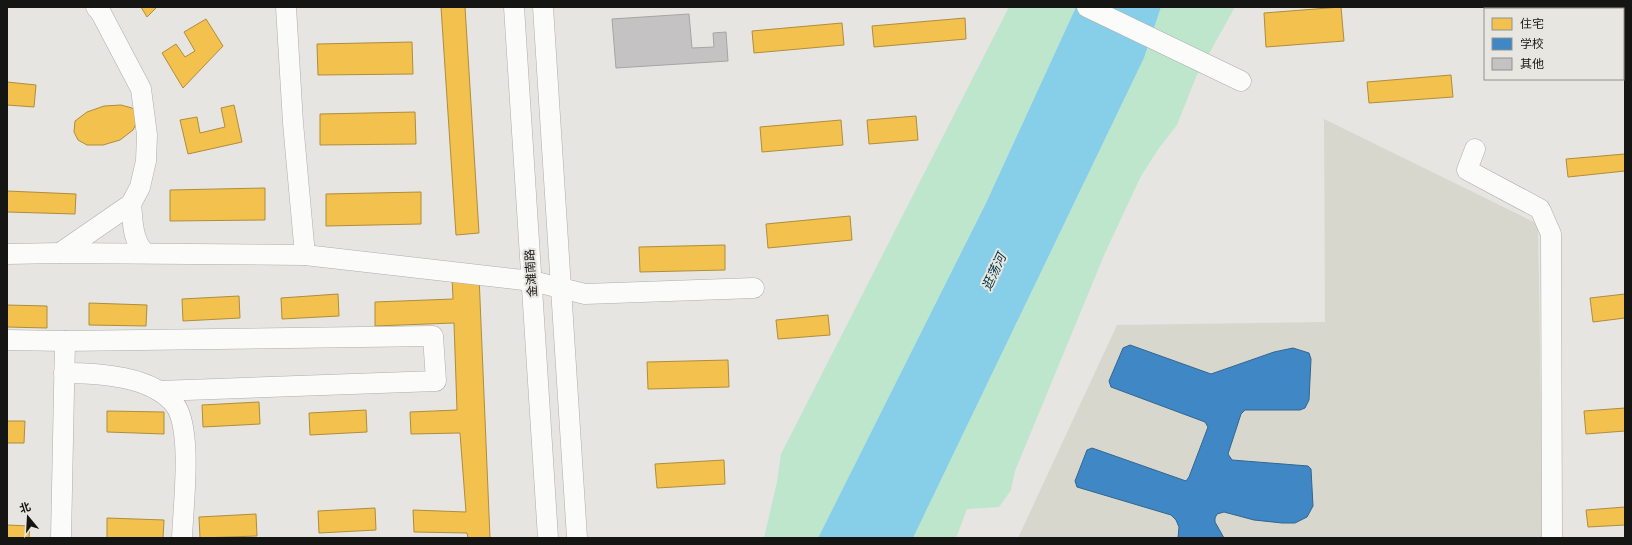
<svg xmlns="http://www.w3.org/2000/svg" width="1632" height="545" viewBox="0 0 1632 545" font-family="'Crimson Pro','Noto Sans SC',serif">
  <rect width="100%" height="100%" fill="#e6e5e1"/>
  <!-- built -->
  <path fill="#d8d7ce" d="M1324,119L1538,224L1543,538H1018L1117,325L1325,322Z"/>
  <!-- green -->
  <g fill="#bde6cd">
    <path d="M1009,7H1076L986,203L818,538H764L777,482L781,454Z"/>
    <path d="M1161,7H1235L1196,77L1177,125L1159,148L1141,176L1105,253L1015,471L1011,490L999,507L967,509L956,538H913L1144,58Z"/>
  </g>
  <!-- water -->
  <path fill="#87cfe9" d="M1076,7H1161L1144,58L913,538H818L986,203Z"/>
  <!-- homes -->
  <g fill="#f2c14e" stroke="#b08d3c">
    <path d="M141,7H157L147,17Z"/>
    <path d="M441,7H465L479,233L456,235Z"/>
    <path d="M1341,7L1344,41L1266,47L1264,13Z"/>
    <path d="M965,18L966,39L874,47L872,26Z"/>
    <path d="M206,19L223,46L183,88L162,53L176,44L185,57L195,51L184,32Z"/>
    <path d="M842,23L844,45L754,53L752,31Z"/>
    <path d="M412,42L413,74L318,75L317,44Z"/>
    <path d="M1451,75L1453,97L1369,103L1367,82Z"/>
    <path d="M7,82L36,85L34,107L7,105Z"/>
    <path d="M121,105L132,108L137,113L138,120L133,130L120,140L103,145H87L78,140L74,132L75,121L87,112L104,106Z"/>
    <path d="M234,105L242,142L188,154L180,120L197,117L200,133L225,127L221,108Z"/>
    <path d="M415,112L416,144L320,145V114Z"/>
    <path d="M916,116L918,140L869,144L867,120Z"/>
    <path d="M841,120L843,145L762,152L760,127Z"/>
    <path d="M1625,154V171L1568,177L1566,159Z"/>
    <path d="M265,188V220L170,221V190Z"/>
    <path d="M7,191L76,194L75,214L7,212Z"/>
    <path d="M421,192V224L326,226V194Z"/>
    <path d="M850,216L852,240L768,248L766,224Z"/>
    <path d="M725,245V270L640,272L639,247Z"/>
    <path d="M479,276L490,538H468L467,533L414,532L413,510L466,512L460,433L411,434L410,412L457,410L454,323L375,326V302L453,299L452,277Z"/>
    <path d="M338,294L339,316L282,319L281,298Z"/>
    <path d="M1625,294V318L1593,322L1590,298Z"/>
    <path d="M239,296L240,318L183,321L182,299Z"/>
    <path d="M89,303L147,305L146,326L89,325Z"/>
    <path d="M7,305L47,306V328L7,327Z"/>
    <path d="M828,315L830,335L778,339L776,320Z"/>
    <path d="M728,360L729,387L648,389L647,362Z"/>
    <path d="M259,402L260,424L203,427L202,405Z"/>
    <path d="M1625,408V431L1586,434L1584,411Z"/>
    <path d="M366,410L367,432L310,435L309,413Z"/>
    <path d="M107,411L164,412V434L107,432Z"/>
    <path d="M7,421H25L24,443H7Z"/>
    <path d="M724,460L725,484L657,488L655,464Z"/>
    <path d="M1625,507V525L1588,527L1586,510Z"/>
    <path d="M375,508L376,530L319,533L318,511Z"/>
    <path d="M256,514L257,536L200,538L199,517Z"/>
    <path d="M107,518L164,520L163,538H107Z"/>
    <path d="M7,525L30,526L29,538H7Z"/>
  </g>
  <!-- schools -->
  <path fill="#3f88c5" stroke="#326690" d="M1130,345L1211,374L1274,352L1293,348L1309,353L1311,359L1309,400L1305,408L1300,410H1245L1241,414L1228,454L1232,460L1308,466L1311,469L1313,506L1307,517L1295,523H1282L1254,520L1224,512L1217,514L1215,518V522L1224,538H1178L1179,527L1176,520L1171,515L1077,487L1075,481L1087,450L1092,448L1186,481L1189,477L1208,427L1205,422L1111,387L1109,381L1123,348Z"/>
  <!-- building -->
  <path fill="#c4c2c2" stroke="#a6a5a4" d="M689,14L692,48L714,47L713,33L726,32L728,61L616,68L612,19Z"/>
  <g fill="none" stroke-linecap="round" stroke-linejoin="round">
    <!-- minor casing -->
    <g stroke="#aeadab" stroke-width="21">
      <g id="minor">
        <path d="M286,7L293,123L305,255"/>
        <path d="M514,7L548,538"/>
        <path d="M543,7L577,538"/>
        <path d="M1087,7L1241,81"/>
        <path d="M1475,149L1467,170L1540,209L1551,234L1552,538"/>
        <path d="M131,204C133,222 132,240 145,253"/>
        <path d="M60,253L131,204L140,187L146,161L147,135L141,89L101,13L96,7"/>
        <path d="M7,254L60,253L305,255L532,281L585,294L754,288"/>
        <path d="M7,340L65,341L433,336L436,381L159,391"/>
        <path d="M64,373C98,373 153,376 175,405C193,430 183,507 182,538"/>
        <path d="M61,538L65,341"/>
      </g>
    </g>
    <!-- minor -->
    <use href="#minor" stroke="#fbfbfa" stroke-width="20"/>
  </g>
  <g text-anchor="middle" dominant-baseline="central" stroke-width="4" stroke-linejoin="round" paint-order="stroke">
    <!-- street labels -->
    <g font-size="12" fill="#151513" stroke="#e7e6e0">
      <text transform="translate(531 273) rotate(-94)">金滩南路</text>
    </g>
    <!-- water labels -->
    <g font-size="13" font-style="italic" fill="#033544" stroke="#e7e6e0">
      <text transform="translate(994 272) rotate(-65)">逛荡河</text>
    </g>
  </g>
  <!-- border -->
  <rect width="1632" height="545" fill="none" stroke="#151513" stroke-width="16"/>
  <!-- legend -->
  <rect x="1484" y="8" width="140" height="72" fill="#e7e6e0" stroke="#93928e"/>
  <rect x="1492" y="18" width="20" height="12" fill="#f2c14e" stroke="#93928e"/>
  <text x="1520" y="28" font-size="12" fill="#151513">住宅</text>
  <rect x="1492" y="38" width="20" height="12" fill="#3f88c5" stroke="#93928e"/>
  <text x="1520" y="48" font-size="12" fill="#151513">学校</text>
  <rect x="1492" y="58" width="20" height="12" fill="#c4c2c2" stroke="#93928e"/>
  <text x="1520" y="68" font-size="12" fill="#151513">其他</text>
  <!-- north arrow -->
  <g transform="translate(28 517) rotate(342)" stroke="#e7e6e0" stroke-width="3" paint-order="stroke">
  <path d="M0-3L7 15L0 10L-7 15Z" fill="#151513"/>
  <text y="-6" font-size="11" font-weight="bold" text-anchor="middle" fill="#151513">北</text>
  </g>
</svg>
